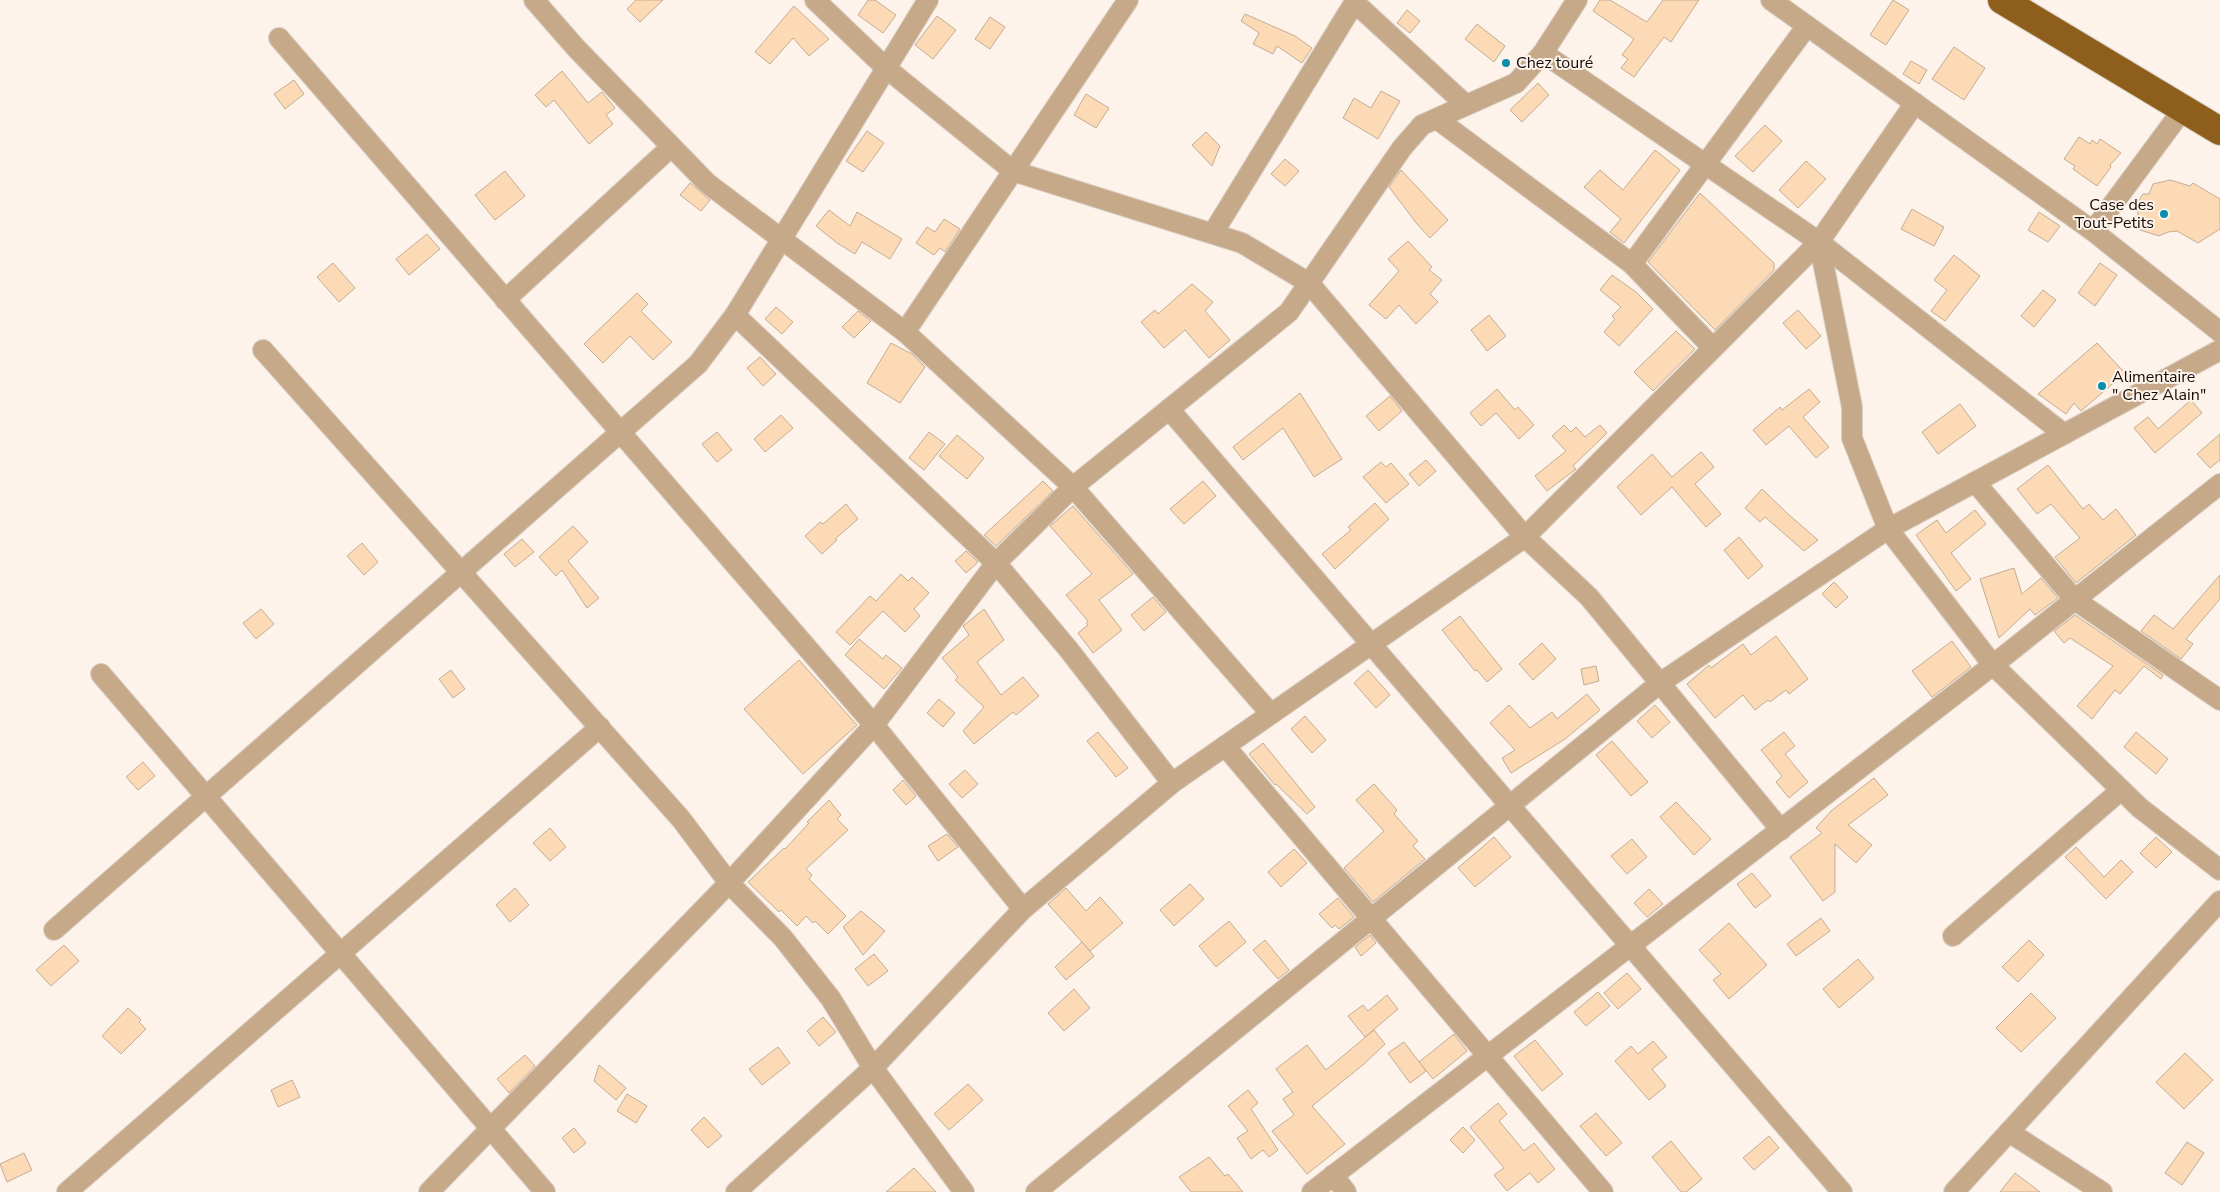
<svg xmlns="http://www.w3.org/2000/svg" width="2220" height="1192" viewBox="0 0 2220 1192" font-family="'Nunito Sans',sans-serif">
  <rect width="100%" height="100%" fill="#fdf3ea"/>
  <!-- building -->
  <g fill="#fcdab5" stroke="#c2ad95">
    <path d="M636,0H663L640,22L627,9Z"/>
    <path d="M868,0H875L896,15L883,33L858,15Z"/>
    <path d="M1600,0H1610L1647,22L1663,0H1699L1671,42L1664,37L1634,77L1621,68L1628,59L1622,55L1634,39L1593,11Z"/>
    <path d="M1893,0L1909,10L1886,45L1870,35Z"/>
    <path d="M794,6L829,39L809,56L793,38L770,64L755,52Z"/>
    <path d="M1407,10L1420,21L1410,33L1397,23Z"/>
    <path d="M1245,14L1295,36L1312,48L1302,63L1277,46L1273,54L1253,44L1259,33L1241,21Z"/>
    <path d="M937,16L956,30L933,59L915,45Z"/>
    <path d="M990,17L1005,27L990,49L975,39Z"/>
    <path d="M1477,24L1505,46L1494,62L1465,39Z"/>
    <path d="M1954,47L1985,68L1964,100L1932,79Z"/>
    <path d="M1911,61L1927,70L1919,84L1903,74Z"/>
    <path d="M562,71L588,103L602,92L615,108L606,115L613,124L589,144L554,100L546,107L535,95Z"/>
    <path d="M294,80L304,94L285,109L274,94Z"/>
    <path d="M1538,83L1549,95L1522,122L1510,110Z"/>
    <path d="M1381,91L1400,101L1378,139L1343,118L1354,98L1371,108Z"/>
    <path d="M1086,94L1109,108L1096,128L1074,115Z"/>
    <path d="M1765,125L1782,141L1753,172L1735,156Z"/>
    <path d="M867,131L884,143L863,172L846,161Z"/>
    <path d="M1206,132L1220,146L1212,166L1192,145Z"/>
    <path d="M2079,137L2090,144L2092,140L2097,144L2100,139L2121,153L2110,165L2111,167L2097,186L2073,169L2075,166L2064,159Z"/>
    <path d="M1655,150L1680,170L1624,243L1610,232L1621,219L1584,187L1600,170L1623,190Z"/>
    <path d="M1285,159L1299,171L1285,186L1271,174Z"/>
    <path d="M1806,161L1826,179L1798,208L1779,190Z"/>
    <path d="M1401,170L1448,220L1430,238L1417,224L1389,187Z"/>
    <path d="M505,171L525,196L495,220L475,195Z"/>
    <path d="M2170,180L2190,186L2193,183L2220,199V229L2198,243L2177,231L2168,232L2159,236L2137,229L2138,211L2135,206L2143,194H2149L2153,184Z"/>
    <path d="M690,183L710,200L701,211L680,195Z"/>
    <path d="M1700,193L1774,263V270L1715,330L1648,262Z"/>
    <path d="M1912,209L1944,227L1934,246L1901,229Z"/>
    <path d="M829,210L850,226L857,212L902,239L890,259L862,242L855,254L837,243L816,226Z"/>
    <path d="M2039,212L2060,226L2048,242L2028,230Z"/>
    <path d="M944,219L960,229L945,252L940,248L934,255L916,243L927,227L935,232Z"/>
    <path d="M427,234L440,249L409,275L396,259Z"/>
    <path d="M1408,241L1432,267L1429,270L1442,280L1430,294L1438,302L1416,324L1399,305L1386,319L1369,305L1399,271L1388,259Z"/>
    <path d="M1954,255L1980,276L1945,321L1931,311L1947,290L1934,280Z"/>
    <path d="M333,263L355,288L339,302L317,277Z"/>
    <path d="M2100,263L2117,275L2095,306L2078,293Z"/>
    <path d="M1612,275L1636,292L1653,309L1619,346L1604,332L1615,319L1612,316L1621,307L1600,290Z"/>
    <path d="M1192,284L1213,302L1205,311L1230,340L1209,358L1185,330L1164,348L1141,322L1155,310L1158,314Z"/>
    <path d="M2043,290L2056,300L2034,327L2021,316Z"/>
    <path d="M637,293L648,304L641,311L672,342L653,360L630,336L603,363L584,344Z"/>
    <path d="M776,307L793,322L782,334L765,319Z"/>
    <path d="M1798,310L1821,336L1806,349L1783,323Z"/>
    <path d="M858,311L871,321L854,338L842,327Z"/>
    <path d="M1489,315L1506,336L1487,351L1471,330Z"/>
    <path d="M1676,331L1695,349L1653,391L1634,372Z"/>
    <path d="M891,343L912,354L925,367L900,403L867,383Z"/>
    <path d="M2097,343L2125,373L2081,411L2074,403L2066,414L2038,394Z"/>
    <path d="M760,357L776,374L763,386L747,368Z"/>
    <path d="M1497,389L1515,410L1518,407L1534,425L1519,439L1496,413L1481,426L1470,413Z"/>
    <path d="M1809,389L1820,402L1803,417L1829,447L1816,458L1789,426L1766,445L1753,430L1780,407L1782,410Z"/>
    <path d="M1300,393L1342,459L1314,477L1283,428L1243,460L1233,447Z"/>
    <path d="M1390,396L1402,411L1379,431L1366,416Z"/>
    <path d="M2191,400L2202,413L2155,453L2134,428L2148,417L2158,429Z"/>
    <path d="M1960,404L1976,426L1938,454L1922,432Z"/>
    <path d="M781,415L793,428L765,452L754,439Z"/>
    <path d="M1564,425L1571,432L1576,427L1585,437L1600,425L1607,433L1573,466L1576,469L1547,491L1535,476L1566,451L1552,436Z"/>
    <path d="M717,432L732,450L717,462L702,444Z"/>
    <path d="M929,432L945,444L924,470L909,458Z"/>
    <path d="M2220,434V460L2210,468L2197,454Z"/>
    <path d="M957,435L984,458L967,479L939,456Z"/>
    <path d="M1701,452L1714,467L1695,484L1721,514L1706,527L1672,487L1641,515L1617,487L1652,454L1672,477Z"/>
    <path d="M1426,460L1436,471L1419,486L1409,474Z"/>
    <path d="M1381,462L1386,467L1391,463L1409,484L1386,503L1363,477Z"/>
    <path d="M2048,465L2083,509L2089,504L2103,520L2116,509L2136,535L2076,583L2055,557L2080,538L2051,504L2037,514L2017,489Z"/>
    <path d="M1043,481L1053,491L996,546L984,535Z"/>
    <path d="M1203,481L1216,496L1184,524L1170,509Z"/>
    <path d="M1762,489L1788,514L1818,540L1804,551L1765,517L1760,522L1745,508Z"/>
    <path d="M1375,503L1389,519L1335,569L1322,554L1351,530L1348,527Z"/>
    <path d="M846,504L858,519L835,539L837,540L822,554L805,536L820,522L823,524Z"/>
    <path d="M1073,506L1133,574L1099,600L1122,630L1093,653L1078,633L1088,625L1086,623L1088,621L1066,595L1092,574L1050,526Z"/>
    <path d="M1975,510L1986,524L1951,553L1971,579L1956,591L1916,535L1937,520L1946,533Z"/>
    <path d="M573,526L588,542L568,561L599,598L587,608L562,570L556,576L539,557Z"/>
    <path d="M1739,537L1763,566L1748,579L1724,550Z"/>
    <path d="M522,539L534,552L515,567L504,554Z"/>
    <path d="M362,543L378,562L364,575L347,556Z"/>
    <path d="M966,551L978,562L966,573L955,561Z"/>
    <path d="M2014,568L2022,594L2041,578L2058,598L2035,615L2030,609L1999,638L1980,579Z"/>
    <path d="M901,574L908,581L912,577L929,593L914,609L920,616L905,632L883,611L850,645L836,632L870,596L876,601Z"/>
    <path d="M2220,575V599L2186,639L2193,644L2181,659L2141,631L2154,615L2173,629Z"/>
    <path d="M1834,582L1848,597L1836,608L1822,594Z"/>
    <path d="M1153,597L1166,612L1144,631L1131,615Z"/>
    <path d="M261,609L274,624L256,639L243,623Z"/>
    <path d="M984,609L1004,640L977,662L1001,695L1023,677L1039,696L1016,715L1013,712L974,744L963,731L984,707L955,680L958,677L942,658L969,635L963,626Z"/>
    <path d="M2075,615L2163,675L2161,679L2144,666L2120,694L2115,690L2092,719L2077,706L2113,666L2070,638L2064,643L2054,631Z"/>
    <path d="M1460,616L1502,669L1487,682L1477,670L1475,671L1442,630Z"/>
    <path d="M1776,636L1808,679L1789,694L1786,690L1770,702L1768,700L1755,710L1743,695L1715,718L1687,684L1709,665L1711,668L1743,644L1751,655Z"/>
    <path d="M859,639L883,659L886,655L902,668L884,689L845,655Z"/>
    <path d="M1952,641L1971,667L1932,697L1912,671Z"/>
    <path d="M1542,643L1556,659L1533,680L1519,664Z"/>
    <path d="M799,660L857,725L803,774L744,709Z"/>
    <path d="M1596,666L1599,681L1584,685L1581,669Z"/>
    <path d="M451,670L465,689L453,698L439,679Z"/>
    <path d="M1368,670L1390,695L1376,708L1354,683Z"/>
    <path d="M1587,694L1600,710L1565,739L1511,773L1502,758L1515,750L1490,723L1509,705L1530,728L1552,712L1557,719Z"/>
    <path d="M939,699L955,713L943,727L927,713Z"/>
    <path d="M1655,705L1670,722L1652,738L1637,721Z"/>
    <path d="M1305,716L1326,740L1312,753L1291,729Z"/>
    <path d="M1098,732L1128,768L1116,777L1087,741Z"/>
    <path d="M1784,732L1795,746L1785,754L1808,782L1789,798L1776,782L1782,776L1761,750Z"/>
    <path d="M2136,732L2168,759L2156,774L2124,747Z"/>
    <path d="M1612,741L1648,782L1631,796L1596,755Z"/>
    <path d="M1263,743L1315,807L1307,814L1276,784L1275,785L1249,754Z"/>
    <path d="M143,762L155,776L138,790L126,777Z"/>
    <path d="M965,770L978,784L962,798L949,784Z"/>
    <path d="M1874,778L1888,795L1848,825L1872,845L1856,863L1835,844V892L1823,901L1790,857L1822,833L1816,828L1831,811Z"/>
    <path d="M903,780L916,796L906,805L893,790Z"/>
    <path d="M1374,784L1397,810L1394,814L1418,841L1413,846L1425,859L1373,902L1344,868L1384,831L1356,800Z"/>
    <path d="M829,800L841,815L837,819L848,830L806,869L812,875L809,879L846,916L828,934L815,921L813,923L806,916L797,926L781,910L779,912L748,882L784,848L785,849L809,823L807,822Z"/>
    <path d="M1676,802L1711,839L1694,855L1660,817Z"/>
    <path d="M550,828L566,847L550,861L533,843Z"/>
    <path d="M947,834L958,847L938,861L928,846Z"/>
    <path d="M1494,837L1511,857L1475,887L1458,868Z"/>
    <path d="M2156,837L2172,852L2156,868L2140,853Z"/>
    <path d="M1632,839L1647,857L1627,874L1611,856Z"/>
    <path d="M2076,847L2104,877L2121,860L2133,872L2106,899L2065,857Z"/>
    <path d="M1294,849L1307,863L1281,887L1268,872Z"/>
    <path d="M1752,873L1771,896L1755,908L1737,884Z"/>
    <path d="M1190,884L1204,899L1174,926L1160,910Z"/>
    <path d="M515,888L529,905L510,922L496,905Z"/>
    <path d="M1066,888L1086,911L1100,897L1123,923L1090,951L1048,904Z"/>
    <path d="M1649,889L1663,904L1647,917L1634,903Z"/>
    <path d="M1338,898L1354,917L1339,929L1335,925L1332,928L1319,914Z"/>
    <path d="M861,911L885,931L863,955L843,927Z"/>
    <path d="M1821,918L1830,931L1796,956L1787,944Z"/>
    <path d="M1229,921L1246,942L1216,967L1199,946Z"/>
    <path d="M1729,923L1767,965L1729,999L1713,980L1721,974L1699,950Z"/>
    <path d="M1370,935L1376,943L1361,956L1355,947Z"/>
    <path d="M1265,940L1289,970L1278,979L1253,950Z"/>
    <path d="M2029,940L2044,955L2018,982L2002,967Z"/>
    <path d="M1082,942L1094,956L1066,980L1055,967Z"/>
    <path d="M64,945L79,961L51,986L36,970Z"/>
    <path d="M874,954L888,971L868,986L855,969Z"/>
    <path d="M1858,959L1874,978L1839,1008L1823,989Z"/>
    <path d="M1627,973L1641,989L1618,1009L1604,993Z"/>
    <path d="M1074,989L1090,1008L1064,1031L1048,1013Z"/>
    <path d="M1598,992L1610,1006L1586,1026L1574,1012Z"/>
    <path d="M2031,993L2056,1018L2021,1052L1996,1028Z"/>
    <path d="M1387,995L1398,1009L1365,1037L1348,1016L1363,1005L1368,1011Z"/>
    <path d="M128,1008L141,1020L139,1022L146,1029L121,1054L102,1036Z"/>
    <path d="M823,1017L836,1032L819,1046L807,1031Z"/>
    <path d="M1374,1030L1385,1044L1364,1064L1312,1106L1345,1144L1307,1174L1272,1131L1294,1115L1283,1099L1293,1092L1276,1069L1307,1045L1326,1070Z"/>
    <path d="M1454,1034L1467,1051L1433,1079L1419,1062Z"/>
    <path d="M1535,1040L1563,1074L1542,1091L1514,1056Z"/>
    <path d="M1653,1041L1667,1057L1652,1069L1666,1086L1649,1100L1615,1061L1631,1046L1638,1054Z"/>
    <path d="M1404,1042L1426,1071L1410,1083L1388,1053Z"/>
    <path d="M778,1047L790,1063L762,1085L749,1069Z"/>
    <path d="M2185,1053L2213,1080L2184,1109L2156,1082Z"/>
    <path d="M525,1055L535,1066L509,1093L497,1079Z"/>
    <path d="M599,1065L626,1088L616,1100L594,1081Z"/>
    <path d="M292,1080L300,1097L278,1107L271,1090Z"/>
    <path d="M968,1084L983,1100L949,1130L934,1114Z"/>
    <path d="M1248,1090L1258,1103L1251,1109L1278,1150L1269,1157L1263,1150L1251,1159L1237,1138L1248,1131L1228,1106Z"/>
    <path d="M627,1094L647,1106L636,1123L617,1111Z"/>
    <path d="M1498,1103L1507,1114L1499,1121L1524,1151L1534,1143L1555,1169L1538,1183L1530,1173L1507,1191L1494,1175L1504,1168L1470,1127Z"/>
    <path d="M1596,1113L1622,1143L1606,1156L1580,1126Z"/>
    <path d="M704,1117L722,1136L708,1148L691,1130Z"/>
    <path d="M1463,1127L1475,1140L1463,1153L1450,1140Z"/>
    <path d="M574,1128L586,1143L574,1153L562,1138Z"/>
    <path d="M1769,1136L1779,1148L1754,1170L1743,1158Z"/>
    <path d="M1671,1141L1702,1179L1686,1192H1681L1652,1157Z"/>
    <path d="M2187,1142L2204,1153L2182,1185L2165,1173Z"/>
    <path d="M24,1153L32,1170L7,1182L0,1164Z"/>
    <path d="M1209,1157L1225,1176L1228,1174L1243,1192H1191L1179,1177Z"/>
    <path d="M914,1168L936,1192H886Z"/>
    <path d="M2015,1173L2040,1192H2000Z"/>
  </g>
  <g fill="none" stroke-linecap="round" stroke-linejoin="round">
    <!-- minor casing -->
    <g stroke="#d8cec5" stroke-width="22">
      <g id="minor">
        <path d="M534,0L576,48L707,183L905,332L1073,487L1271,714"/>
        <path d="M815,0L886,68L1013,171L1242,243L1309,283L1525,537L1589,597L1781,830"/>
        <path d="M1771,0L2093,231L2220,332"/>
        <path d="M1354,2L1466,105"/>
        <path d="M279,38L874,725L1023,909"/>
        <path d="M1543,53L1819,242L2064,434"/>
        <path d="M1437,119L1632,264L1713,348"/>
        <path d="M2093,231L2184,108"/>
        <path d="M1213,233L1356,0"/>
        <path d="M1819,242L1852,407V438L1888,529L1993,665L2140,808L2220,870"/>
        <path d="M1632,264L1807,26"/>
        <path d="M505,300L671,147"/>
        <path d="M735,315L996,563L1069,650L1172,783"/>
        <path d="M905,332L1128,0"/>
        <path d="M263,350L681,819L729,883L783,938L831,999L873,1068L964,1192"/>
        <path d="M1169,409L1842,1192"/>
        <path d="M1975,482L2075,600L2220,700"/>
        <path d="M101,674L545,1192"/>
        <path d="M1225,746L1603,1192"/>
        <path d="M54,930L698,364L735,315L928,0"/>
        <path d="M1953,936L2121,790"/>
        <path d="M2009,1132L2102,1192"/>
        <path d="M1333,1175L1346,1192"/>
        <path d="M67,1192L600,727"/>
        <path d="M429,1192L729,883L874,725L996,563L1073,487L1289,312L1402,148L1422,125L1516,83L1543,53L1577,0"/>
        <path d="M736,1192L873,1068L1023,909L1172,783L1525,537L1819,242L1915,103"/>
        <path d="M1036,1192L1660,683L1888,529L2220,350"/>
        <path d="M1312,1192L1993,665L2220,484"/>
        <path d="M1954,1192L2220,901"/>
      </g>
    </g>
    <!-- trunk casing -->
    <g stroke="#d8cec5" stroke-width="30">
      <path id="trunk" d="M2002,0L2220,131"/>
    </g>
    <!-- minor -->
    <use href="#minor" stroke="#c6a989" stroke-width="20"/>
    <!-- trunk -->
    <use href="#trunk" stroke="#8e5e1c" stroke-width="28"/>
  </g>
  <!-- markers -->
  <g fill="#088ead" stroke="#fdf3ea" stroke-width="2">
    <circle cx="1506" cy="63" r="5"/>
    <circle cx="2164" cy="214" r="5"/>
    <circle cx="2102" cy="386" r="5"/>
  </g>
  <g text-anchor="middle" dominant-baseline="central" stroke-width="4" stroke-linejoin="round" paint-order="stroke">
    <!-- poi labels -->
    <g font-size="16" fill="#130c05" stroke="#fdf3ea" text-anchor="start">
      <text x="1516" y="63">Chez touré</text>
      <text x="2154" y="205" text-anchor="end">Case des<tspan x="2154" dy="18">Tout-Petits</tspan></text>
      <text x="2112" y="377">Alimentaire<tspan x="2112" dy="18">" Chez Alain"</tspan></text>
    </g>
  </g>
</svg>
